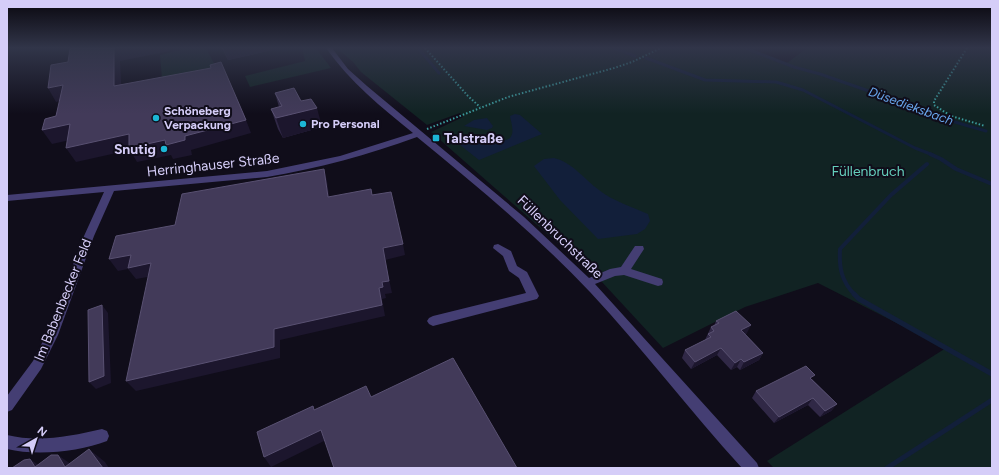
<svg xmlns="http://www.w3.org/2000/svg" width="999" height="475" viewBox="0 0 999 475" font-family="Figtree,sans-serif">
  <rect width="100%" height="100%" fill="#100d1a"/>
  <!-- green -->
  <g fill="#112323">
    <path d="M180,48H206L218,71L163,91L160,55L180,50Z"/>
    <path d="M302,48H316L331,68L250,87L245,76L305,61Z"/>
    <path d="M337,48H756L751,52L787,63L807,48H992V468H774L767,461L946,348L818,283L745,307L663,348L601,281L431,132L463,117L460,113L427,125L361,72L353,62Z"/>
  </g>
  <!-- water -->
  <g fill="#121f3a">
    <path d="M515,114L520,115L542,134L479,160L450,137C459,134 462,138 470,141C476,144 505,143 510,138C515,132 511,123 510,116Z"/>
    <path d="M487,118L493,126L492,128L487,130L464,126L474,120Z"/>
    <path d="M554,158C572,162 584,179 599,190C613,201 632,207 648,214L650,221L645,229L637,234L598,239L560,200L534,166L544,159Z"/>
  </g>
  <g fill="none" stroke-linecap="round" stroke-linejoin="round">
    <!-- stream-far2 -->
    <g stroke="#121f3a" stroke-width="3">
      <path d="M418,48L439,73"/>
      <path d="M614,48L635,56"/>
      <path d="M745,48L794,67L820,74L906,104L927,114L986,131"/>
      <path d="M646,58L705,80L776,82L803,90L915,148L933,155"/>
    </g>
    <!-- stream-far1 -->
    <g stroke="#121f3a" stroke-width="4">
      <path d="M930,154L941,159L956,169L992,184"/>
      <path d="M855,295C841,281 839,267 840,249L891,195L927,164"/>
    </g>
    <!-- stream -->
    <g stroke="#121f3a" stroke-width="5">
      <path d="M854,294L859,299L992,374"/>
      <path d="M887,468L992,400"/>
    </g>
    <!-- path -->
    <g stroke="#3b9d9e" stroke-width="2" stroke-dasharray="1.5 2" stroke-linecap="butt">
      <path d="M425,48L468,96L480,107"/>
      <path d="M967,48L934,101V105L951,116L985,126"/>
      <path d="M427,129L508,97L614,68L632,62L661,48"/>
    </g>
    <!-- minor -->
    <g fill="#443e73" fill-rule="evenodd">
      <path d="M326,48H332L348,69L367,86L524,217L589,278L610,269L621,267L635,246H643L644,249L631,269L662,279L663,282L662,285L658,286L624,275L615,276L595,284L757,463L759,468H742C690,411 643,349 590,292C537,236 477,186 417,137C368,155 319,168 267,177L114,191L94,236L58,335L41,369L12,410L7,412V396L33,361L46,335L84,236L104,192L7,201V195L267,171L340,156L413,133C381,107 350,82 326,48Z"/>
      <path d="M498,244L511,251L517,266L527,272L539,296L537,299L433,326L429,324L427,321L429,318L433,316L526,293L519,278L509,271L503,256L493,248L494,245Z"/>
      <path d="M102,429L107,431L109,436L107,441C79,452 36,456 7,449V435C39,443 71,436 102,429Z"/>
    </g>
  </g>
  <!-- wall -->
  <g fill="#302846">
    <path d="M222,48H271L272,50L228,60Z"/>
    <path d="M275,93L301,101L322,127L283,138L278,129L271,109L279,107Z"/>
    <path d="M716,321L747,333L745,334L763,353L759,360L740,370L737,367L731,370L717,355L691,369L682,358L685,350L705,340L711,327L714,326Z"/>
    <path d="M812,379L837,404L831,411L820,417L808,405L774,423L752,398L756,391Z"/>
  </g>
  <!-- shaded-wall -->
  <g fill="#1c162d">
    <path d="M7,48H10L7,53Z"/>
    <path d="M114,48H169L170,51L120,61L122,100L114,86Z"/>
    <path d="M223,48H271L272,50L228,60Z"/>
    <path d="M63,85L71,98L56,102L48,88Z"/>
    <path d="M317,108L322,127L283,138L276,118Z"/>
    <path d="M246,120L251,133L191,150L192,155L173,159L171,155L137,162L130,150L76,162L66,148L129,134L185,136Z"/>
    <path d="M70,124L79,138L52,144L42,130Z"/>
    <path d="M324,169L327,181L331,209L328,197Z"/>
    <path d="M403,244L405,255L385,260L392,293L385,294L386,298L382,299L385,316L280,340V358L136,391L126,381L274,329L379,288L382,282L383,248Z"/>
    <path d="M131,255L151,263L159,275L136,279L128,269L118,271L109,259Z"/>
    <path d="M102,305L108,313L111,383L96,389L89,382Z"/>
    <path d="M751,325L747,333L737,337L741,330Z"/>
    <path d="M721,348L717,355L691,369L695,362Z"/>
    <path d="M763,353L759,360L740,370L744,362Z"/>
    <path d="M741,359L737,367L731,370L735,363Z"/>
    <path d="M813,398L808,405L774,423L779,417Z"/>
    <path d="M837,404L831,411L820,417L825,411Z"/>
    <path d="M321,430L326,440L271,467L264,457Z"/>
    <path d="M89,449L105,462L109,468H103Z"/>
    <path d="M58,455L75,467H65Z"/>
    <path d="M30,459L43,468L35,467Z"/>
  </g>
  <!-- building -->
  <g fill="#423a59" stroke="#595172">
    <path d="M70,48H114V86L211,68L210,65L221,62L246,120L185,136V140L166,145L165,140L129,148V134L66,148L70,124L42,130L45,119L56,116L63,85L48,88L51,65L68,62Z"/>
    <path d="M294,88L301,101L311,99L317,108L276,118L271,109L282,106L275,93Z"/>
    <path d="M324,169L328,197L371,189L372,195L391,192L403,244L383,248L389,281L382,282L383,287L379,288L382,305L274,329V347L126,381L151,263L128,268L131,255L109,259L116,236L175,225L182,194Z"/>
    <path d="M102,305L104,376L89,382L88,310Z"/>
    <path d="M736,311L751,325L741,330L763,353L744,362L741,359L735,363L721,348L695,362L685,350L711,337L708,334L714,331L711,327L719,323L716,321Z"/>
    <path d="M453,358L517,468H334L321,430L264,457L257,432L313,406L314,410L366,386L371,397Z"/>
    <path d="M806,366L815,375L810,378L837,404L825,411L813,398L779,417L756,391Z"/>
    <path d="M89,449L103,468H12L24,460L30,459L35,467L51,455H58L65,467Z"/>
  </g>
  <!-- sky -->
  <linearGradient id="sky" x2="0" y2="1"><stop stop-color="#09070e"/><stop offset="0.42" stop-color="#313549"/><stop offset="1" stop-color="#313549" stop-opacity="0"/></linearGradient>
  <rect width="999" height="114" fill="url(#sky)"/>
  <!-- markers -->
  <g fill="#1cb6d5" stroke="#100d1a" stroke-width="1.5">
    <circle cx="156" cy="118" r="4"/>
    <circle cx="303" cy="124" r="4"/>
    <rect x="432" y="134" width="8" height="8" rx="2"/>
    <circle cx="164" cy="149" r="4"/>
  </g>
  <g text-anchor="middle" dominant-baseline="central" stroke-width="4" stroke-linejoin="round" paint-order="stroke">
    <!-- far-poi labels -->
    <g font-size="12" font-weight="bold" fill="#d5cdf8" stroke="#100d1a" text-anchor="start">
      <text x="164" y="111">Schöneberg<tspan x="164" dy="14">Verpackung</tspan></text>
      <text x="311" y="124">Pro Personal</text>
    </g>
    <!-- far-water labels -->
    <g font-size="13" font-style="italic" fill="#68a5eb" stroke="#100d1a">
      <text transform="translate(911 106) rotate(20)">Düsedieksbach</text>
    </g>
    <!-- poi labels -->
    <g font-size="14" font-weight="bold" fill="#d5cdf8" stroke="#100d1a" text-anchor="start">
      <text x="444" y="138">Talstraße</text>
      <text x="156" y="149" text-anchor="end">Snutig</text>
    </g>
    <!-- street labels -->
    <g font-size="14" fill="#d5cdf8" stroke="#100d1a">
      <text transform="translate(213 165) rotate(-6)">Herringhauser Straße</text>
      <text transform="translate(560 237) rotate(44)">Füllenbruchstraße</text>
      <text transform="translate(63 300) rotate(-68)">Im Babenbecker Feld</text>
    </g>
    <!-- park labels -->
    <g font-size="14" fill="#64cebb" stroke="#100d1a">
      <text x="868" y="171">Füllenbruch</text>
    </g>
  </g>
  <!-- border -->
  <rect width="999" height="475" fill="none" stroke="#d5cdf8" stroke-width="16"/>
  <!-- north arrow -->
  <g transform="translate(36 439) rotate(39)" stroke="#100d1a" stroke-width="3" paint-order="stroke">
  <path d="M0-3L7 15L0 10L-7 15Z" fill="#d5cdf8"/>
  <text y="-6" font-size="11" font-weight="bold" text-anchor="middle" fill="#d5cdf8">N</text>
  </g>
</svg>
